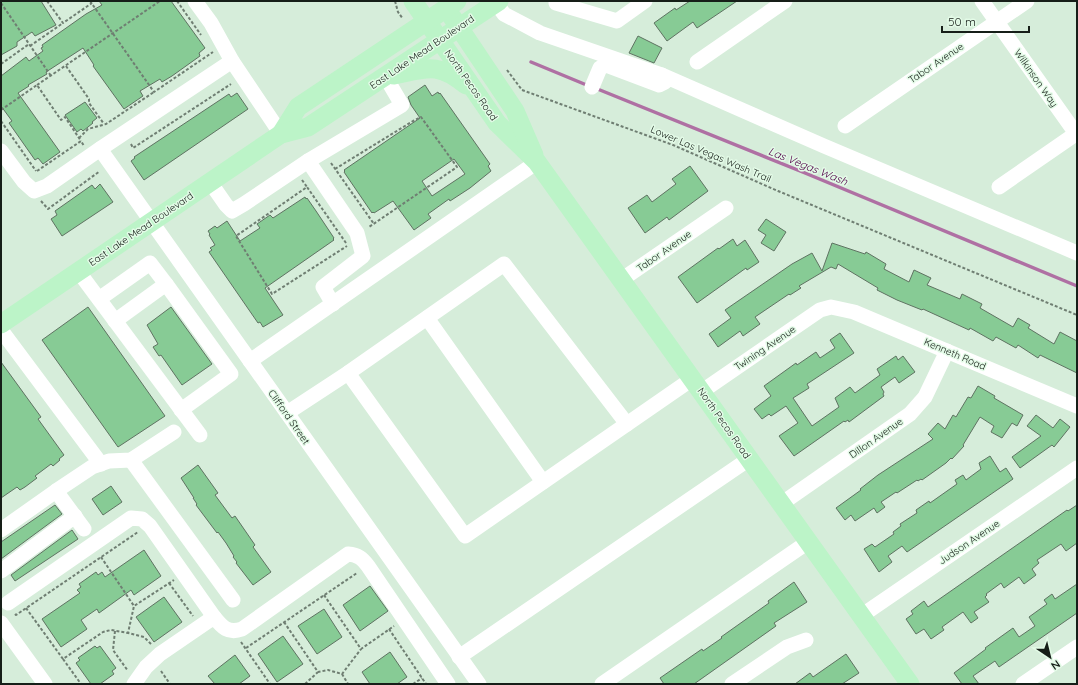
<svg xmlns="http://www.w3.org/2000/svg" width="1078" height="685" viewBox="0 0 1078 685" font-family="Quicksand,sans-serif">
  <rect width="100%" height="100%" fill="#d6edda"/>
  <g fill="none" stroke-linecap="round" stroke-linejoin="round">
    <!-- stream -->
    <g stroke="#af70a3" stroke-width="3.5">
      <path d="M531,62L589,86"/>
      <path d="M595,88L805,173L1077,286"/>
    </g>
  </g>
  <!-- building -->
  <g fill="#87cb95" stroke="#5f7362" fill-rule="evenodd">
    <path d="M1,1H41L56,25L35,36L32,32L17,42V46L1,55Z"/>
    <path d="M99,1H171L205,48L199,53L200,56L172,76L162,82L160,79L140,91L143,96L124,109L93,66L94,65L83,48L46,72L47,74L28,85L29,86L18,93L60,152L43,164L38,158L35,160L9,123L12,121L1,106V76L26,57L29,61L43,51L41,48L43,47L42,45L86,14L102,5Z"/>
    <path d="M690,1H737L697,28L693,22L667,41L654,23L675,8L676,10Z"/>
    <path d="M638,36L662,48L654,63L629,53Z"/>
    <path d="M425,85L432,96L438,92L439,94L440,93L490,164L488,166L491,171L470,188L450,201L449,199L428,214L431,218L414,230L393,201L374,213L373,212L372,213L344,172L345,171L344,170L420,118L411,105L408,97ZM454,159L465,174L432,196L422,181Z"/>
    <path d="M237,93L248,109L144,180L131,161L135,158L134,157L229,94L231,97Z"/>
    <path d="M85,102L97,118L92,122L93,123L83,131L81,129L77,132L65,115Z"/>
    <path d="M690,166L708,191L669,220L667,217L645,233L628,208L647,195L652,202L676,184L672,179Z"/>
    <path d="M100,184L113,202L62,236L51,219L57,215L55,211L92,185L95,189Z"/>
    <path d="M305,197L306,199L307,198L316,211L334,238L333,239L334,240L265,288L283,315L263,327L260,322L258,323L209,252L212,250L210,248L215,245L209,235L210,234L208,231L215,226L217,228L227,221L240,241L260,228L257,224L270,215L273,218Z"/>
    <path d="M766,219L786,232L774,251L761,243L766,235L758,230Z"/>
    <path d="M733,239L737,246L745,240L759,262L747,270L746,268L697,303L678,277L718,248L719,249Z"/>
    <path d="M832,243L865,254L866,252L886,264L884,269L909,282L914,270L931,278L927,285L960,299L962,294L982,304L980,308L1013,327L1018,318L1030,325L1028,328L1054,344L1060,332L1077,341V373L1040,355L1038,358L1018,345L1016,348L996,337L993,341L970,328L969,330L923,309L922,310L897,300L877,290L878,288L838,264L836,269L831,267L799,286L801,288L790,295L789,294L755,317L760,324L743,336L740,331L718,347L709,334L731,318L725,310L792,264L812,253L822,271Z"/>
    <path d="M88,307L165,416L118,447L42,340Z"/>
    <path d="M171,307L212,364L182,385L161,355L159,356L153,347L158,344L147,325Z"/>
    <path d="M840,333L854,353L807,384L809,388L793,398L812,426L839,407L835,398L850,387L855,393L880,375L877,369L896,356L898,360L903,356L915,372L899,383L895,377L881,387L884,392L883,394L884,396L849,422L848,420L845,422L844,421L794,456L779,436L798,423L786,406L771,416L769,414L762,419L754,409L771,396L764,386L796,363L797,365L816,352L820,358L835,348L830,340Z"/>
    <path d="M1,362L41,417L38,419L64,455L59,459L60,460L53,466L51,464L35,476L37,478L25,487L20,490L17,487L1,498Z"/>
    <path d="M978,386L995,396L994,398L1023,415L1017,426L1012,423L1002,438L991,432L994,426L980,417L963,445L964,446L952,459L951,458L946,463L922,480L921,479L918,481L917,480L897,493L896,492L881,502L885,507L877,513L874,508L855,521L851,515L845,520L836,508L861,490L860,489L878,475L933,439L928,434L938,423L945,429L953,415L956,417L968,397L971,398Z"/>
    <path d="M1036,415L1053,428L1060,419L1070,427L1054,447L1052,445L1020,468L1012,457L1041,436L1027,426Z"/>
    <path d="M990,456L1000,472L1006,468L1013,479L907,552L902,546L888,556L892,562L879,572L864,549L872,544L875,547L894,534L893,532L901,526L900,524L917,513L916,510L929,501L930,503L957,484L955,480L963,475L966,480L981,469L979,463Z"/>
    <path d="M198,465L218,493L215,495L232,518L235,516L255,545L253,547L271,572L253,585L236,563L237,562L233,557L234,556L226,543L218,532L217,533L196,505L197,504L193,498H194L181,478Z"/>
    <path d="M111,486L122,502L103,515L92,499Z"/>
    <path d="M55,505L62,514L1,559V542Z"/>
    <path d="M1077,505V543L1066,551L1061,544L1037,560L1039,563L1032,569L1036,575L1024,584L1019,577L1004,588L1001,583L986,594L987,595L985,597L989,602L974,612L978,618L971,623L963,612L942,627L944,630L931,639L924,629L916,634L906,619L913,614L911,611L924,601L928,607L1067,510L1068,511Z"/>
    <path d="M72,530L78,539L15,581L11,575Z"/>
    <path d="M144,550L161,576L134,595L131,590L99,613L97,609L81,620L87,629L61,647L42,619L80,593L77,590L81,587L79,584L96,572L98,575L102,572L105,577Z"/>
    <path d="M794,582L807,602L774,623L776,626L694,684H664L660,678L702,649L703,651L722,638L721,637L769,603L768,601Z"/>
    <path d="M1077,584V613L999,667L995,661L973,676L979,684H962L954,673L986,649L985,648L1013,628L1019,637L1035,626L1029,617L1047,604L1044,600L1052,594L1055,599Z"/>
    <path d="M370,586L388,611L360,631L343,605Z"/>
    <path d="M164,597L182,622L154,642L136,617Z"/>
    <path d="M324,609L342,637L317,654L298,626Z"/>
    <path d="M283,636L303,664L277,682L258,654Z"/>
    <path d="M95,646L97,648L100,646L116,668L112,671L114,674L100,684H91L76,663L80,660L78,658Z"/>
    <path d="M390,652L407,677L397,684H370L362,672Z"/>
    <path d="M846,654L859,673L842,684H795L810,673L813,677Z"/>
    <path d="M235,655L250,676L239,684H215L208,676Z"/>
  </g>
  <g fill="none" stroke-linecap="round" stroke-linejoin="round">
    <!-- path -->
    <g stroke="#6f7e72" stroke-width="2" stroke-dasharray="3 2" stroke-linecap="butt">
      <path d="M47,1L63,23L92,3"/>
      <path d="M90,1L154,92L213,52"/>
      <path d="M177,1L201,35"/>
      <path d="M395,1L398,12L403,19"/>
      <path d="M1,3L51,76"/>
      <path d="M30,46L63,23"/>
      <path d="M1,64L29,44"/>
      <path d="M66,66L89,99V103L104,124"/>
      <path d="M507,70L522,90L673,145L778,191L1077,315"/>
      <path d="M37,85L160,1"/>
      <path d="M1,110L37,85L61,120L65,117L81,141"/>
      <path d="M1,121L36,171"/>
      <path d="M79,138L88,129L106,124L154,92"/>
      <path d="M131,144L133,148L231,84"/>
      <path d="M331,163L374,224"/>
      <path d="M335,169L413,121L421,117L457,167L369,227"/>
      <path d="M37,171L81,141L84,146"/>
      <path d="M302,180L307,187"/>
      <path d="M41,201L48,209L100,171"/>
      <path d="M346,243L307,187L236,236L272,294L347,246"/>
      <path d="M101,557L134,606"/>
      <path d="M169,583L193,616"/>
      <path d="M324,595L361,649L394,626"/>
      <path d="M26,608L63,659L103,632L111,630L128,633"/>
      <path d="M15,614L16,615L138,532"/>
      <path d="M284,622L318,672L328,670L342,674L361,649"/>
      <path d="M389,629L426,684"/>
      <path d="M115,631L113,650L128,671"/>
      <path d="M241,642L270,684"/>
      <path d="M151,644L144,637L128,633L134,606L174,580"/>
      <path d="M246,648L357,573"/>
      <path d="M63,659L81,684"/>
      <path d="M161,671L170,684"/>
      <path d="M342,674L348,684"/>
      <path d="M305,684L318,672"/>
      <path d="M413,684L422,678"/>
    </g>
    <!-- minor -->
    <g stroke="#fff" stroke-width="15">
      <path d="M195,1L211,23L232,61L281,134"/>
      <path d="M559,1L556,3L617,21L645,1"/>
      <path d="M982,1L1077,135"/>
      <path d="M496,3L504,14L540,33L662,75L665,82L659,85L606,65L600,68L592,87"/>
      <path d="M697,62L785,1"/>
      <path d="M662,75L824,146L1077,253"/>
      <path d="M845,126L1027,1"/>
      <path d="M100,149L479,684"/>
      <path d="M1,151L24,182L34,191L47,186L100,149L232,61"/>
      <path d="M308,161L357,233L363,256L323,287L333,304"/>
      <path d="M210,182L226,205L232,211L244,204L308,161L402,105L385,76"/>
      <path d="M999,187L1077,133"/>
      <path d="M78,271L200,435"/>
      <path d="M621,280L726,208"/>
      <path d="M99,299L150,263L166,284"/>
      <path d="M427,318L543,482"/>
      <path d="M115,321L166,284L231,374L181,410"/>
      <path d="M1,330L101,464"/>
      <path d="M250,361L537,162"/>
      <path d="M348,373L465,536L692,379"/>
      <path d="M701,392L820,310L831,307L854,312L1077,406"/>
      <path d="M287,413L348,373L504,264L627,424"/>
      <path d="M131,460L233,600"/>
      <path d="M56,491L84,529"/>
      <path d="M781,504L910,414L925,397L947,351"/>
      <path d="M1,530L56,491L92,467L109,461L131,460L174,432"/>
      <path d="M1,571L75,516"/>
      <path d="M8,603L131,518L142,519L150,526L214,617"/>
      <path d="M861,616L1077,468"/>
      <path d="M1,623L45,684"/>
      <path d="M459,657L749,459"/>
      <path d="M134,684L146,667L160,654L214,617C222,627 228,634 242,629L348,554C358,555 362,558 368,566L448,684"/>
      <path d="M602,684L808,542"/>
      <path d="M732,684L787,647L806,640"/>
      <path d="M1023,684L1077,647"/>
    </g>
    <!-- major -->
    <g stroke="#bcf4c8" stroke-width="19">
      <path d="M413,1L497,123L537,162L910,684"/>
      <path d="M452,17L515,111L534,155"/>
      <path d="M394,75C428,68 438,62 466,85"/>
      <path d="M281,134L298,107L457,1"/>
      <path d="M1,324L281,134L308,127L499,1"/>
    </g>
  </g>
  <g text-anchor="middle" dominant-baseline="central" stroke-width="3" stroke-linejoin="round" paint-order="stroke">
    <!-- street labels -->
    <g font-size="10" fill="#161e18" stroke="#e3fbe7">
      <text transform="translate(422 52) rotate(-34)">East Lake Mead Boulevard</text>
      <text transform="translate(936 63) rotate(-34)">Tabor Avenue</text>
      <text transform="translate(1036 78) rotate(55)">Wilkinson Way</text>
      <text transform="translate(471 85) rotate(55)">North Pecos Road</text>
      <text transform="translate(711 154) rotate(23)">Lower Las Vegas Wash Trail</text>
      <text transform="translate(141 229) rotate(-34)">East Lake Mead Boulevard</text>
      <text transform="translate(664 251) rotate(-35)">Tabor Avenue</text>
      <text transform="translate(765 348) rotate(-34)">Twining Avenue</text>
      <text transform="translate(955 354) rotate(23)">Kenneth Road</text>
      <text transform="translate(289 417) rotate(55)">Clifford Street</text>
      <text transform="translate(724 423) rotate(55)">North Pecos Road</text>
      <text transform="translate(876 438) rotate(-35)">Dillon Avenue</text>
      <text transform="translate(969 542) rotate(-34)">Judson Avenue</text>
    </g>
    <!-- water labels -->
    <g font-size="11" font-style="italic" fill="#53034b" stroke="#e3fbe7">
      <text transform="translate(808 166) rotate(22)">Las Vegas Wash</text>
    </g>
  </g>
  <!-- border -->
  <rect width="1078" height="685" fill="none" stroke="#161e18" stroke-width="4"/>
  <!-- north arrow -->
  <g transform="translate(1050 657) rotate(145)" stroke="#e3fbe7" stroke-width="3" paint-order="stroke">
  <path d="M0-3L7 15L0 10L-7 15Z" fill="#161e18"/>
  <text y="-6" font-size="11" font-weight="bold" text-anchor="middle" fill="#161e18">N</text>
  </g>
  <!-- scale -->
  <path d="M942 26v6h87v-6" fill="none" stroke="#161e18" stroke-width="2"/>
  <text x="948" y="26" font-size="12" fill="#161e18" stroke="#e3fbe7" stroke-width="3" paint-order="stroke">50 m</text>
</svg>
